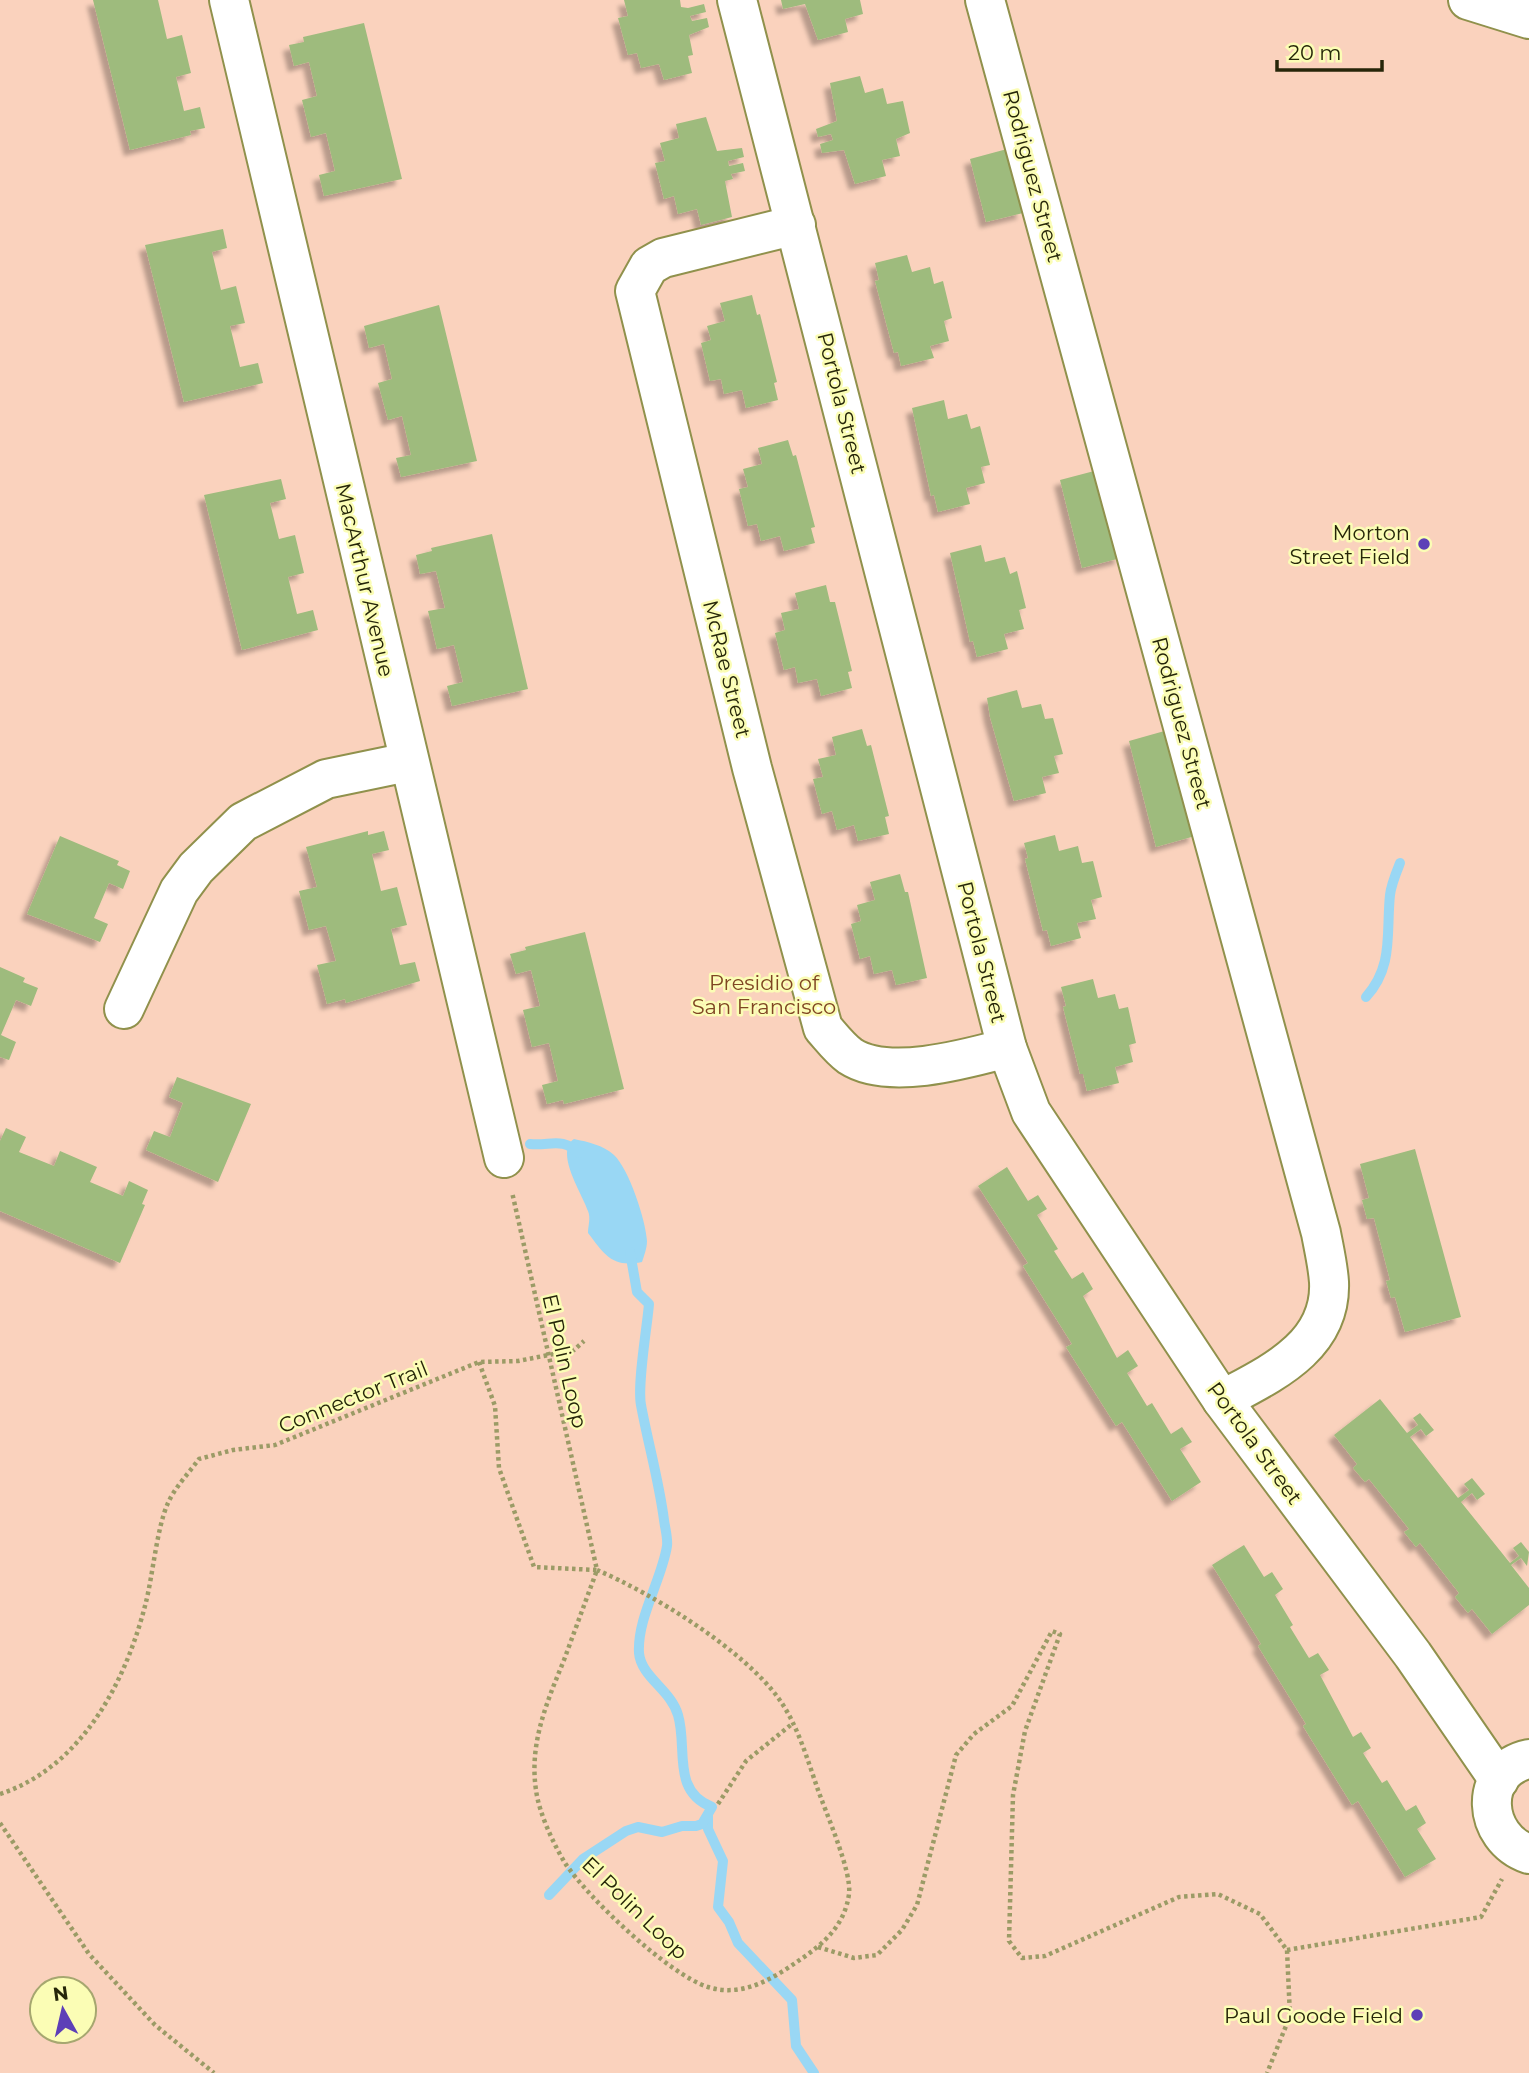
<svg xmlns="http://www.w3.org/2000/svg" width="1529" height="2073" viewBox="0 0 1529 2073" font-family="Montserrat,sans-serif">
  <defs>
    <filter id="shadow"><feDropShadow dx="-6" dy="6" stdDeviation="2" flood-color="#0004"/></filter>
  </defs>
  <rect width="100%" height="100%" fill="#eeefa8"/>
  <!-- green -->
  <path fill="#fad2bd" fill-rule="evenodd" d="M0,0H1529V2073H0ZM42,1989H84V2031H42Z"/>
  <!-- water -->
  <path fill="#99d7f4" d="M574,1139C588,1142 603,1145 614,1155C629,1169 646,1221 647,1241C647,1248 644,1256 642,1262C612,1268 605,1255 588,1233C588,1226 591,1218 588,1211C583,1195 554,1152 574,1139Z"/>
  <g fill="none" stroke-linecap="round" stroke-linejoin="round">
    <!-- stream -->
    <g stroke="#99d7f4" stroke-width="10">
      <path d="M1366,997C1394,966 1386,933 1390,895C1391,885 1396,873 1400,863"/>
      <path d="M530,1144C551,1146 562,1137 579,1153"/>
      <path d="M708,1816V1829L723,1861L718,1907L729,1922L738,1943L792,2000L796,2046L814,2073"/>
      <path d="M549,1895L583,1859L626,1831L638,1827L662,1832L682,1826H696L702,1824L712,1807C671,1791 688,1748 678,1715C671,1690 641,1677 639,1653C637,1618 662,1579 667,1546C668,1538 665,1528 664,1520C659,1481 648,1443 641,1405C637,1385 647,1328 649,1304L637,1292L630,1252"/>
    </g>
  </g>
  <!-- building -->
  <g fill="#9ebb7d" filter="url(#shadow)">
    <path d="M93,0H158L167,39L182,35L191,73L176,77L184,111L200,107L205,128L190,131L191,135L130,150Z"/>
    <path d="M624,0H680L681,7L688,8L704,4L706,12L690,16L692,21L707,18L709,27L689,35L693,55L688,56L692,73L664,80L659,64L641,68L637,53L628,55L618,18L628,16Z"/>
    <path d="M781,0H860L863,14L845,19L848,32L818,40L805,4L783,9Z"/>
    <path d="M364,23L402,179L324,196L319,175L335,171L326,133L311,137L302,100L317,96L309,62L294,66L289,45L304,42L303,37Z"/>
    <path d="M860,76L865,93L883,88L887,104L903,101L910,133L896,139L900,156L882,160L886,176L855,184L844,150L822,153L820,144L833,140L831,134L818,137L816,129L837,121L830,83Z"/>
    <path d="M706,117L717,151L742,148L744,157L728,161L729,166L743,163L745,171L731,174L733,179L725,181L732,217L701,225L697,209L678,214L674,196L664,199L655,163L665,161L660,143L679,138L676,124Z"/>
    <path d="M1007,149L1023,213L986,222L970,159Z"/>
    <path d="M223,229L227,248L212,252L221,290L236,286L245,323L230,326L240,367L258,363L263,383L184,402L145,245Z"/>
    <path d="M907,255L912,272L930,267L934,284L943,281L952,318L944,321L949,341L930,346L934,358L901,366L898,352L894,353L875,281L879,280L875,263Z"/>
    <path d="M752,295L757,315L760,314L777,382L774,383L778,400L746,408L742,390L724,394L721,379L710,381L701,343L711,340L707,326L725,321L720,303Z"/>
    <path d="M439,305L477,461L401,477L396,458L411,455L402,416L388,420L378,383L392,379L384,344L369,348L364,326Z"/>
    <path d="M944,400L948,419L967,414L971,429L980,426L990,465L981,467L985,483L966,488L970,504L938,512L934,495L931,496L912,408Z"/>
    <path d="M788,440L793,456L796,455L815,527L811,528L815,543L784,551L780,536L761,541L757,524L748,526L739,489L748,487L743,469L762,464L758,448Z"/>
    <path d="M1098,470L1121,558L1082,568L1060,480Z"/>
    <path d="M281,479L286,499L270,503L279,539L295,535L304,573L288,577L297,614L313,610L318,630L242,650L204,495Z"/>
    <path d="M492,534L528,689L452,706L447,686L463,682L454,645L437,649L428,611L445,608L436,571L420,574L416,555L432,551L431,548Z"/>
    <path d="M981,545L985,562L1005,557L1010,574L1017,571L1026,608L1019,610L1024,629L1004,634L1008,649L977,657L973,641L970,642L950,553Z"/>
    <path d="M826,585L830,602H835L852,671L848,672L852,688L821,696L817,679L798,683L795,667L784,670L775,633L785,630L781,613L799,609L795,593Z"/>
    <path d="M1017,690L1022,708L1041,704L1045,719L1053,718L1063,754L1054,756L1059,773L1042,777L1046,793L1014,801L990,717L987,698Z"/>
    <path d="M862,729L867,746L871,745L889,816L885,817L889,834L858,841L854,825L837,830L832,811L822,814L813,779L823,777L818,759L836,755L832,737Z"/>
    <path d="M1168,730L1195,836L1156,847L1129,741Z"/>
    <path d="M368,831V835L384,831L389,850L372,854L381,891L397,887L407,925L391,929L400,965L415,962L420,981L346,1003L345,999L327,1004L317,965L336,961L326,926L309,930L299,891L317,887L306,847Z"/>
    <path d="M1055,835L1059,851L1078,846L1082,863L1093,861L1102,897L1091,900L1096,919L1077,923L1081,938L1051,946L1047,930L1043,931L1025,859L1028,858L1024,843Z"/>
    <path d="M60,836L119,861L117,865L130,871L123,889L109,883L94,918L108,924L100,942L27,914Z"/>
    <path d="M900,874L905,892H908L927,978L896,985L892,970L874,974L870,956L860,959L851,924L861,921L857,905L875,900L870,882Z"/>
    <path d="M585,932L624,1089L564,1104L563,1100L547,1104L542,1085L558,1081L549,1043L532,1047L523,1010L540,1006L531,970L516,974L510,954L526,950L525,947Z"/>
    <path d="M0,967L25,978L23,982L38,988L31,1006L16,1000L1,1035L16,1042L9,1060L0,1057Z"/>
    <path d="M1093,979L1098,998L1115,994L1119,1009L1128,1007L1136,1043L1129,1045L1133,1062L1115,1067L1119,1083L1087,1091L1083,1074H1080L1063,1007L1066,1006L1061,987Z"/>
    <path d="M177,1077L251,1104L218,1182L146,1150L154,1131L170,1137L183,1103L169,1097Z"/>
    <path d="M6,1128L26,1137L19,1152L54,1166L60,1151L97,1167L90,1182L123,1196L129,1181L148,1190L142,1204L145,1205L120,1263L0,1211V1141Z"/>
    <path d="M1415,1149L1461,1317L1405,1332L1395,1297L1391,1298L1386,1281L1390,1280L1374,1218L1367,1219L1362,1200L1369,1198L1360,1164Z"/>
    <path d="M1007,1167L1028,1201L1038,1195L1047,1209L1037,1215L1058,1249L1054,1251L1072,1279L1083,1272L1093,1289L1083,1296L1117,1358L1128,1350L1138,1366L1127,1373L1147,1406L1152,1403L1171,1434L1182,1427L1192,1442L1180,1449L1201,1482L1172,1501L1122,1422L1116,1426L1066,1347L1072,1344L1023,1266L1028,1263L978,1186Z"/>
    <path d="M1380,1399L1407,1433L1418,1425L1413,1418L1420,1413L1434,1430L1426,1436L1421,1429L1410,1437L1458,1498L1469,1490L1464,1484L1472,1478L1485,1494L1477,1500L1472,1493L1461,1502L1510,1563L1519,1556L1513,1548L1521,1542L1529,1552L1527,1566L1521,1558L1511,1565L1529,1588V1605L1492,1634L1472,1609L1468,1613L1455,1597L1459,1593L1420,1543L1416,1547L1404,1532L1409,1529L1369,1479L1365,1482L1353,1468L1357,1464L1334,1435Z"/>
    <path d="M1244,1545L1264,1577L1272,1572L1283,1589L1275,1595L1293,1625L1290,1627L1309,1658L1318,1653L1329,1670L1320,1675L1353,1737L1361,1732L1371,1748L1363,1753L1382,1783L1387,1780L1406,1811L1416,1805L1426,1823L1417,1829L1436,1859L1405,1877L1358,1801L1352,1805L1303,1726L1306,1724L1258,1646L1261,1644L1212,1565Z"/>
  </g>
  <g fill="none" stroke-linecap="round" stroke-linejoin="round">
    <!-- minor casing -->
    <g stroke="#90914c" stroke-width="42">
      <g id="minor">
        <path d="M229,0L504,1158"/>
        <path d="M737,0L1007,1048L1031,1112L1222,1400L1413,1655L1499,1780"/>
        <path d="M985,0L1321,1233C1324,1249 1328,1266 1329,1282C1332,1347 1270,1374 1222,1400"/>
        <path d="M1468,0L1529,19"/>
        <path d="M796,225L663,258L649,266L635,291L752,768L823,1028C831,1037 840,1049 850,1056C888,1081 966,1059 1007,1048"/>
        <path d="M124,1009L179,891L196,868L243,822L326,779L408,762"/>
        <path d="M1529,1759C1477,1770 1482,1838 1529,1854"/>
      </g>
    </g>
    <!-- path -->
    <g stroke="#9b9b66" stroke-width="4.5" stroke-dasharray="3.5 3.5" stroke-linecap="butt">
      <path d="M479,1362L495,1406L499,1468L534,1567L597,1570L512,1192"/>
      <path d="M597,1570C653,1594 743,1649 779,1699C797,1724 807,1758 817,1787C825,1811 852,1871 849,1894C845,1924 825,1943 801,1959C774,1978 743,1998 708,1987C669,1975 587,1897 565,1863C553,1843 539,1813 536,1790C529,1743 547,1702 564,1660C575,1630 586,1600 597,1570Z"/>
      <path d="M0,1794C82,1767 126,1682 146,1602C153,1574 157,1527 168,1503C175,1487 189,1473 199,1459L233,1450L275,1445L479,1362L518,1361L574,1350L584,1341"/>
      <path d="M718,1804L746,1761L792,1724"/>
      <path d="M0,1823L89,1954L155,2025L214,2073"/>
      <path d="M818,1947L854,1958L877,1955L902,1930L917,1905L956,1755L974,1734L1012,1706L1052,1631L1060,1634L1025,1731L1013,1795L1009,1941L1022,1958L1045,1956L1179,1897L1218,1894L1260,1914L1287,1950L1290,2016L1267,2073"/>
      <path d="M1287,1950L1481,1917L1502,1879"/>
    </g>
    <!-- minor -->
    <use href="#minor" stroke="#fff" stroke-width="38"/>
  </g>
  <!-- markers -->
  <g fill="#5d3fb7" stroke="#fbfdb5" stroke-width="2.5">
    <circle cx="1424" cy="544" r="7"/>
    <circle cx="1417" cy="2015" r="7"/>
  </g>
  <g text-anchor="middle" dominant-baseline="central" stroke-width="5" stroke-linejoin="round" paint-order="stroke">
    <!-- street labels -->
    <g font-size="21" fill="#262609" stroke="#fbfdb5">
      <text transform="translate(1033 176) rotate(75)">Rodriguez Street</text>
      <text transform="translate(842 403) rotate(76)">Portola Street</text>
      <text transform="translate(365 580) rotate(77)">MacArthur Avenue</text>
      <text transform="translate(727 669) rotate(76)">McRae Street</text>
      <text transform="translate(1182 723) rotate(75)">Rodriguez Street</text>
      <text transform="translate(982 952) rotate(76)">Portola Street</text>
      <text transform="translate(565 1361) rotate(77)">El Polin Loop</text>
      <text transform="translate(353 1397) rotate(-22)">Connector Trail</text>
      <text transform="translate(1255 1443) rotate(54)">Portola Street</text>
      <text transform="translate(635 1908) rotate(44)">El Polin Loop</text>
    </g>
    <!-- poi labels -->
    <g font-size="21" fill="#262609" stroke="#fbfdb5" text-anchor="end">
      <text x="1410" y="532">Morton<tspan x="1410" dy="24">Street Field</tspan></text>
      <text x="1403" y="2015">Paul Goode Field</text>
    </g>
    <!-- park labels -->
    <g font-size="21" fill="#7f4523" stroke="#fbfdb5">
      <text x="764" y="982">Presidio of<tspan x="764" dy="24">San Francisco</tspan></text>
    </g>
  </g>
  <!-- north arrow -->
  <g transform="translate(63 2010) rotate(352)"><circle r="33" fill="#fbfdb5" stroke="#a6a770" stroke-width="2"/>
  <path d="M0-5L12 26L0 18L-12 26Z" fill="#5d3fb7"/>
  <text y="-10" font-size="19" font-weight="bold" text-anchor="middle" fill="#262609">N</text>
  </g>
  <!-- scale -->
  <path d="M1277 60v10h105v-10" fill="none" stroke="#262609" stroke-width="3.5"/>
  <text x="1288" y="60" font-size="21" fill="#262609" stroke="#fbfdb5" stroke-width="5" paint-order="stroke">20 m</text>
</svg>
